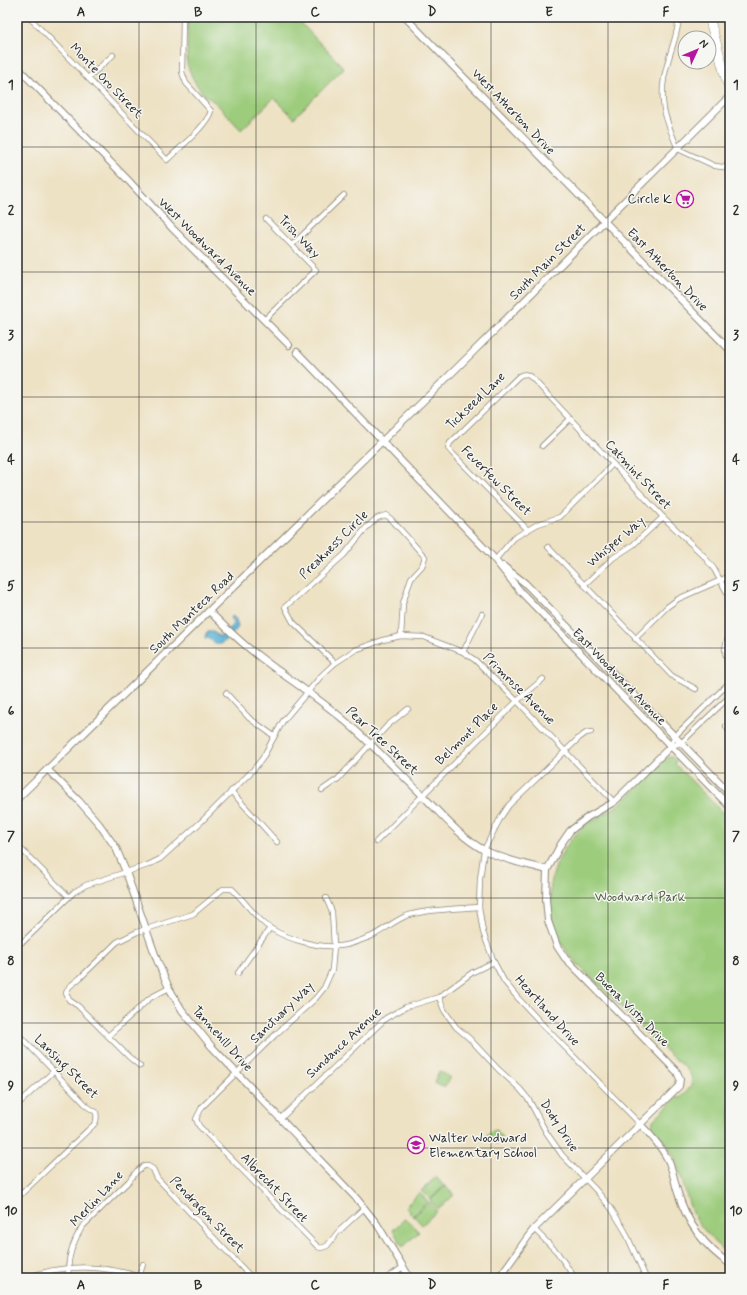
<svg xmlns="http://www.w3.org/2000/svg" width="747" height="1295" viewBox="0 0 747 1295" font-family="Mynerve,sans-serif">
  <rect width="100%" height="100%" fill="#f6f6f2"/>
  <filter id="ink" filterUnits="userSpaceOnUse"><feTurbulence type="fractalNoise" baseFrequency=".025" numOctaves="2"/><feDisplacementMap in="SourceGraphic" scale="8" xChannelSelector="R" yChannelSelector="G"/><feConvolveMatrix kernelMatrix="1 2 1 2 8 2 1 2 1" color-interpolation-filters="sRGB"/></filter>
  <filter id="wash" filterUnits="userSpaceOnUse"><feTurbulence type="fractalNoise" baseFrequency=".012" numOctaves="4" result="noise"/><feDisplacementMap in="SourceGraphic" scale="16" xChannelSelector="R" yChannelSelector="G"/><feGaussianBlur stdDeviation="0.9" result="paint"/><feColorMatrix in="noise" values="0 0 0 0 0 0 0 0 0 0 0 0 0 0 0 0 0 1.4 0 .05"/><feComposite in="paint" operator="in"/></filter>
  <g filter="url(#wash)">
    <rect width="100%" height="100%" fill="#eee2c4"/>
    <!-- green -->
    <g fill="#9ccc7b" stroke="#647c53">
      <path d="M188,17H295L344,68L294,118L274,98L241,130L216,103L203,94L193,79L187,64Z"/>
      <path d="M669,757H673L676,760L675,764L730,820V1255L715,1243L699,1224L690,1207L678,1167L672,1153L665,1141L652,1126L653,1120L677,1097L680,1098C699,1082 693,1073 676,1060C670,1056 665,1050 659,1044L658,1045C638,1025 619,1005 599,985C585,972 570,959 561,942C541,906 549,862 577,833C587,822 601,816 614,808C632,795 650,773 667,758Z"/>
      <path d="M439,1071L450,1077L445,1087L434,1082Z"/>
      <path d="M492,1130H496L503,1137L496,1144L487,1135Z"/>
      <path d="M436,1177L444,1186L430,1200L421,1191Z"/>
      <path d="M445,1186L454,1195L439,1209L430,1201Z"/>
      <path d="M419,1193L428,1201L413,1216L405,1207Z"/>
      <path d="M429,1202L437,1211L422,1225L414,1216Z"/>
      <path d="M405,1218L419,1232L403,1247L393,1230Z"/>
    </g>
    <!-- water -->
    <path fill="#58b1d5" stroke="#426e80" d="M232,616L236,619L238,627C235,632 222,647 215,644C211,641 212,639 205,638L206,633L211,631L219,636H222L234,623L230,618Z"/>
  </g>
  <g filter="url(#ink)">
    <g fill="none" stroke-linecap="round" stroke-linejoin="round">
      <!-- minor casing -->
      <g stroke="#8c8678" stroke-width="6">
        <g id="minor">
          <path d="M29,17L167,160C178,149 207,126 211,111L186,83L182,72L183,17"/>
          <path d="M679,17C678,34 671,49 667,65C657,100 665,118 678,149L715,166L730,168"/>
          <path d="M88,78L113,55"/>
          <path d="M292,245L344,195"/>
          <path d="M264,320L316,270L266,219"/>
          <path d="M542,446L570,419"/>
          <path d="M528,530L452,453L448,448L450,443L519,376C525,373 527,374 532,378L663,517L703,555L714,569L730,598"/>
          <path d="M548,547L672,676L696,689"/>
          <path d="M495,560L514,538L538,524L560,517L613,464"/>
          <path d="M584,585L613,558L633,545L663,517"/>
          <path d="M730,634C724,644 724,656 730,667"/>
          <path d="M635,639L667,607L678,599L730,576"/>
          <path d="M463,652L482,614"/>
          <path d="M335,663L293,622L285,607L344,555L365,529L377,518L386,515L391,519L425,557L422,566L411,578L403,603L401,636"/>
          <path d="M226,693L249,718L274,736"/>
          <path d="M726,726L730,733"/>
          <path d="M591,732L586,733L579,738L509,805L501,817L484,850L480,879L479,907L483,932L494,962L504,981L517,997L545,1027L640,1124"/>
          <path d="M671,746L674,737L730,682"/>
          <path d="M671,746L681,743L730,696"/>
          <path d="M322,790L338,779L388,725L408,709"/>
          <path d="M231,791L277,842"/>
          <path d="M376,842L517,701L543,679"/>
          <path d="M22,850L69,897"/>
          <path d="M326,898L332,912L334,946L332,970L324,988L315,999L275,1035L202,1107L196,1119L199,1126L318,1247L321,1248L327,1246L338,1232L364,1208"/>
          <path d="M17,941L20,943L24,941L74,892L86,885L148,865L160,859L202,821L253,770L262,759L283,721L322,675L335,663L355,650L383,640L401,636L424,637L463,652L475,660L517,701L614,802"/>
          <path d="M238,973L270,928"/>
          <path d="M439,997L444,1010L456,1027L470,1039L498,1069L520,1089L529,1100L546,1132L562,1155L595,1189L611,1208L625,1231L646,1278"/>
          <path d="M17,1033L88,1107L96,1112C98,1122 95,1124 88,1130L17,1198"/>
          <path d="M108,1036L150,998L169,988"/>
          <path d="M140,1066L129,1057L78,1006L69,1000L66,993L69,987L80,978L117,942L137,932L193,914L223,889H232C245,901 255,918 270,928C289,940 324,950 346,945C355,943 364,939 372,936C384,930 394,921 406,916C429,909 455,909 479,907"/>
          <path d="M17,1105L54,1071"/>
          <path d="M280,1119L386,1018L406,1007L439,997L473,972L494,962"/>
          <path d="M534,1229L557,1252L575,1278"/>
          <path d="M139,1277L143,1264"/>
          <path d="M27,1278C63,1263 106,1265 143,1278"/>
          <path d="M69,1278C66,1260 73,1242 82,1227L129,1181L137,1171L144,1166H148L153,1169L157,1178L252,1278"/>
          <path d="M387,1278L403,1267"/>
        </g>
      </g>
      <!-- tertiary casing -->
      <g stroke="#8c8678" stroke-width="8">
        <g id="tertiary">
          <path d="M405,17L730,350"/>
          <path d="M17,67L127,179L173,229L289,345"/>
          <path d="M297,352L491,555L520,591L730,807"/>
          <path d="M503,566L525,583L730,793"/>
          <path d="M209,611C224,626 239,641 256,654C285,677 316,696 344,720C372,744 398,771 425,798C443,816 460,837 484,850C503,860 526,864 547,870"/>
          <path d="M48,770L79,801L99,824L116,848L126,872L157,960L169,988L182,1010L212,1047L357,1199L377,1224L410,1278"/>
          <path d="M17,799L466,359L730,96"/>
          <path d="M640,1124C650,1134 660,1145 667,1158C673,1169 674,1181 678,1193C687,1223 705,1247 730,1264"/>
          <path d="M498,1278C511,1263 521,1245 534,1229L679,1086L680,1079L677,1072L581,974L565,958L557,946L548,921L546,899L547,870L561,844L570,831L588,817L614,802L671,746"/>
        </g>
      </g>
      <!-- motorway casing -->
      <g stroke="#8c8678" stroke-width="10">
        <path id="motorway" d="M709,17L727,82L730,87"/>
      </g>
      <!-- minor -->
      <use href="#minor" stroke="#fff" stroke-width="4.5"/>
      <!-- tertiary -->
      <use href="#tertiary" stroke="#fff" stroke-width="6"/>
      <!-- motorway -->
      <use href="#motorway" stroke="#fff" stroke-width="9"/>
    </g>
  </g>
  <!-- grid -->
  <path fill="none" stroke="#2b2b2b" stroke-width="1" stroke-opacity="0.55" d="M139,17V1278M256,17V1278M374,17V1278M491,17V1278M608,17V1278M17,147H730M17,272H730M17,397H730M17,522H730M17,648H730M17,773H730M17,898H730M17,1023H730M17,1148H730"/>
  <!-- icons -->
  <defs>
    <g id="supermarket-ring" transform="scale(0.9)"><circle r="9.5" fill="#f6f6f2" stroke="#b5179e" stroke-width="1.5"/><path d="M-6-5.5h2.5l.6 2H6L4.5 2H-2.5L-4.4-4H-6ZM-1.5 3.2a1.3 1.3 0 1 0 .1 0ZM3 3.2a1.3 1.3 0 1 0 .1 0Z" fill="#b5179e"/></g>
    <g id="school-ring" transform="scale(0.9)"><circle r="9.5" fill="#f6f6f2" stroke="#b5179e" stroke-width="1.5"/><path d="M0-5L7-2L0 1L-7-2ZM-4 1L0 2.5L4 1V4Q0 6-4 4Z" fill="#b5179e"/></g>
  </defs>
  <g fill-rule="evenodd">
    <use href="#supermarket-ring" x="685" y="199"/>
    <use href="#school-ring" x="416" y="1145"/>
  </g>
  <g text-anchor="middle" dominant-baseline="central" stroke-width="3" stroke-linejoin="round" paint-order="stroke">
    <!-- street labels -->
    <g font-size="13" fill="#2b2b2b" stroke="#f6f6f2">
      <text transform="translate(106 81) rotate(46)">Monte Oro Street</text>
      <text transform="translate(513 112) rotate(46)">West Atherton Drive</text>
      <text transform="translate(299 237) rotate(46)">Trish Way</text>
      <text transform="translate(207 247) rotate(45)">West Woodward Avenue</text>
      <text transform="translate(548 262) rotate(-45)">South Main Street</text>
      <text transform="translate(667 270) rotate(46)">East Atherton Drive</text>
      <text transform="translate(476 401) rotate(-44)">Tickseed Lane</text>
      <text transform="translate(638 475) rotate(47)">Catmint Street</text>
      <text transform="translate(496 481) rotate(45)">Feverfew Street</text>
      <text transform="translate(616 542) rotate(-40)">Whisper Way</text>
      <text transform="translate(334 545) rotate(-45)">Preakness Circle</text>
      <text transform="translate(192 613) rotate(-44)">South Manteca Road</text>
      <text transform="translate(619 677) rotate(46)">East Woodward Avenue</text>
      <text transform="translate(519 689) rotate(45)">Primrose Avenue</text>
      <text transform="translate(467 734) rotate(-45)">Belmont Place</text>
      <text transform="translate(382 741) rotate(43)">Pear Tree Street</text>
      <text transform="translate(632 1010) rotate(45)">Buena Vista Drive</text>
      <text transform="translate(547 1011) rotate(48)">Heartland Drive</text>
      <text transform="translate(282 1013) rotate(-44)">Sanctuary Way</text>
      <text transform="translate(222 1039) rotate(48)">Tannehill Drive</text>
      <text transform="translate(344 1043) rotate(-43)">Sundance Avenue</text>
      <text transform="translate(66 1067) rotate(45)">Lansing Street</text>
      <text transform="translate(559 1126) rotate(57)">Dody Drive</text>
      <text transform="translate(274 1188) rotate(46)">Albrecht Street</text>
      <text transform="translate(97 1199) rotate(-47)">Merlin Lane</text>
      <text transform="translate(207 1215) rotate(46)">Pendragon Street</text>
    </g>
    <!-- poi labels -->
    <g font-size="13" fill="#2b2b2b" stroke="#f6f6f2" text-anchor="end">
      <text x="672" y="199">Circle K</text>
      <text x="429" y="1138" text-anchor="start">Walter Woodward<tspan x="429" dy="15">Elementary School</tspan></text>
    </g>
    <!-- park labels -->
    <g font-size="13" fill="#4d5b43" stroke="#f6f6f2">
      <text x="640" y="897">Woodward Park</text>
    </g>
  </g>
  <!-- margin -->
  <rect width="747" height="1295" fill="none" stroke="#f6f6f2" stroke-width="44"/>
  <!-- north arrow -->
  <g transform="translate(697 50) rotate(46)"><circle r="19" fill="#f6f6f2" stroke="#a5a5a2"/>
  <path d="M0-3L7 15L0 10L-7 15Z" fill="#b5179e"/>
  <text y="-6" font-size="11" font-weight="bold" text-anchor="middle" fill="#2b2b2b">N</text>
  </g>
  <rect x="22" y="22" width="703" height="1251" fill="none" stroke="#2b2b2b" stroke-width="1.5"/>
  <g font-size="13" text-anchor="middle" font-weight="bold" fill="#2b2b2b">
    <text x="81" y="16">A</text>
    <text x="198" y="16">B</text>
    <text x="315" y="16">C</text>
    <text x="432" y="16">D</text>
    <text x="549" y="16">E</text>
    <text x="666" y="16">F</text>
    <text x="11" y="89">1</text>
    <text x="736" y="89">1</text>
    <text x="11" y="214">2</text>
    <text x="736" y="214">2</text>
    <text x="11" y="339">3</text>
    <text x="736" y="339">3</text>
    <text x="11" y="464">4</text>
    <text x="736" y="464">4</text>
    <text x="11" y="590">5</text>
    <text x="736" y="590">5</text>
    <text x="11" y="715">6</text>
    <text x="736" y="715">6</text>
    <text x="11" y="840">7</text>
    <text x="736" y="840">7</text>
    <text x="11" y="965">8</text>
    <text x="736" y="965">8</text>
    <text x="11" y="1090">9</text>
    <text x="736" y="1090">9</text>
    <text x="11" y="1215">10</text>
    <text x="736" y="1215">10</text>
    <text x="81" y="1289">A</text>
    <text x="198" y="1289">B</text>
    <text x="315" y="1289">C</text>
    <text x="432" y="1289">D</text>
    <text x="549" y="1289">E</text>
    <text x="666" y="1289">F</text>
  </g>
</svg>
